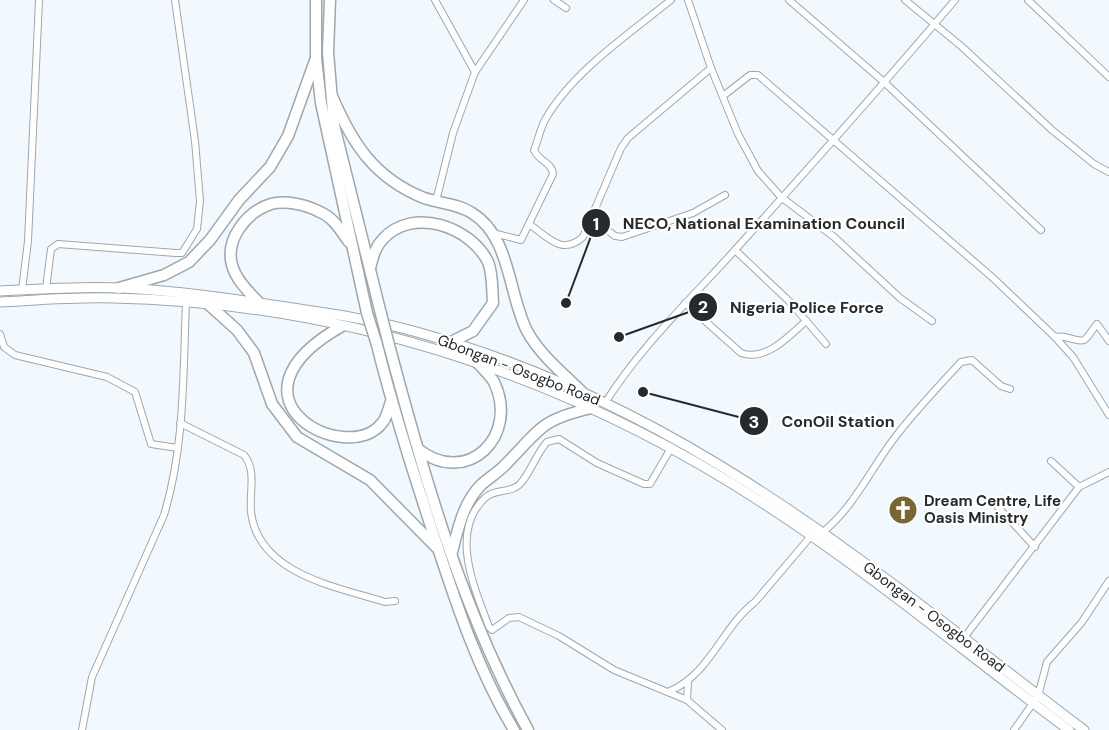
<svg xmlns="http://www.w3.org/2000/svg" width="1109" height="730" viewBox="0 0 1109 730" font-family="'DM Sans',sans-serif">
  <rect width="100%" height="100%" fill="#f2f9fe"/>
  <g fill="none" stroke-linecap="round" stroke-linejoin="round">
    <!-- minor casing -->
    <g stroke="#9da7af" stroke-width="8">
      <g id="minor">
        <path d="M435,0L475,72"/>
        <path d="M554,0L566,8"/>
        <path d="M688,0L711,68L738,134L758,171L781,197L834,237L900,298L932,321"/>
        <path d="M789,0L884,82L1041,230"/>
        <path d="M905,0L961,46L1052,130L1094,164L1109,172"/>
        <path d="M1028,0L1109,77"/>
        <path d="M723,96L750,75H758L993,278L1055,337C1066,334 1076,343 1084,340C1089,337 1093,328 1097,324L1109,341"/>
        <path d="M436,201L453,133L475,72L524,0"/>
        <path d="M591,218L615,236L622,237L693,213L725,195"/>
        <path d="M529,224C548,237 562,256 583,237L621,148L628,138L711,68"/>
        <path d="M493,233L521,240L553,174C552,162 538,161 534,150C538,141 540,129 545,120C571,73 630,33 671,0"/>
        <path d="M735,250L790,302L826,344"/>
        <path d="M46,289L51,249L58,244L176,253H182L197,229L200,201L195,141L175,0"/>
        <path d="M22,290L28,241L39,0"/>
        <path d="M685,303L741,353C766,362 789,336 806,321"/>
        <path d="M0,334L4,347L15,355L107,377L135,392L151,444L178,448"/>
        <path d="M1055,337L1073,357L1109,415"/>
        <path d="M605,403C641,346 690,300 735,250C809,168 883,85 955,0"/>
        <path d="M180,423L244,455C257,471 249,492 251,512C258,574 337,587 385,602L395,601"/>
        <path d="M671,448L650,484H644L597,463L559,439L547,442C536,454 531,472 520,484C512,493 495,489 486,497C448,531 475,589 489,627L492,630L509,618L519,617L559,636L614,670L687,700L722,730"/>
        <path d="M1051,461L1079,487"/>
        <path d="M997,506L1035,547"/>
        <path d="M823,532C855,506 871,468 896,436C916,410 939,386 961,362L972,360L1001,386L1010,389"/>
        <path d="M963,639L1079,487L1109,472"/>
        <path d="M670,691C711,673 722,627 755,602L811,536"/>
        <path d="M687,700L688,682"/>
        <path d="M82,730L92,677L164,515C185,446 183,373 186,302"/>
        <path d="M1014,730L1038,696L1047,662L1082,622L1109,581"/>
      </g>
    </g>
    <!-- primary casing -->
    <g stroke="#9da7af" stroke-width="11">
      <g id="primary">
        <path d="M0,291C40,289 81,286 121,288C167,290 213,296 259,303C311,311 363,317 413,331C532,363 645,417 748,483C865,557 973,647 1084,730"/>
        <path d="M0,302C38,300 75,297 113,298C353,303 579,380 778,513C879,580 972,658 1069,730"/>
      </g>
    </g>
    <!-- trunk casing -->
    <g stroke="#9da7af" stroke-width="13">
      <g id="trunk">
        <path d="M316,0V58L321,103L367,313"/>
        <path d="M330,0L328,52L334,125L381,314"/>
        <path d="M332,96C352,143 374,178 424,198C439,203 459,204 472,213C511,237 508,294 527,331C540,355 563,373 582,392"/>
        <path d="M370,268C373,257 375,247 383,239C413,206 471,227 488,262C493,274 492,290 493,303L473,331L451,342"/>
        <path d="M119,288L164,275L189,262L210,240L239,200L270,167L288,136L316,58"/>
        <path d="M259,303C249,292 236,280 232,265C225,240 246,212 271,204C286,200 307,205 320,212C333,217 341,231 349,242"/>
        <path d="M208,304L237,330L254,353L272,404L297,437L370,480L436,547"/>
        <path d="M342,326C213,399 348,468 382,423C387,418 388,409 391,402"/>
        <path d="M377,345C393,409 413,471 433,533C455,600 477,669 514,730"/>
        <path d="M389,345C424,477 462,610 528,730"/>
        <path d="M418,449C467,488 520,436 494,382C490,375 482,368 476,361"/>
        <path d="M452,552C458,528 464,501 482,484C490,477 500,471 507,463C541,428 541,420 591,408"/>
      </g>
    </g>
    <!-- minor -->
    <use href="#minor" stroke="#fff" stroke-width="6"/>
    <!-- primary -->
    <use href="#primary" stroke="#fff" stroke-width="9"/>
    <!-- trunk -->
    <use href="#trunk" stroke="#fff" stroke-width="10"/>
    <!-- trunk-bridge casing -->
    <g stroke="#9da7af" stroke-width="13" stroke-linecap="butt">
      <g id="trunk-bridge">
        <path d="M367,313L377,345"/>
        <path d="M381,314L389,345"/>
      </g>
    </g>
    <!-- trunk-bridge -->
    <use href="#trunk-bridge" stroke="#fff" stroke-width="10"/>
  </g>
  <!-- icons -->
  <defs>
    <g id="church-disc" transform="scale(1.5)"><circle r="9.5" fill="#786735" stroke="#fff"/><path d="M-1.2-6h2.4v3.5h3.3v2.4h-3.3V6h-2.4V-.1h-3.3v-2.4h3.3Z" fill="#fff"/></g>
  </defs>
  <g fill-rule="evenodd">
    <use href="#church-disc" x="903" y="510"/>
  </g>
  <g text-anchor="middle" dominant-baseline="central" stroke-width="4.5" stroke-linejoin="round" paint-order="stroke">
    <!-- street labels -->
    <g font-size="15" fill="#262a2d" stroke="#fff">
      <text transform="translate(519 370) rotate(21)">Gbongan - Osogbo Road</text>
      <text transform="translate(934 617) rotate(37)">Gbongan - Osogbo Road</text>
    </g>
    <!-- poi labels -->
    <g font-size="15" font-weight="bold" fill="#262a2d" stroke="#fff" text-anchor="start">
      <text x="924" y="501">Dream Centre, Life<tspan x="924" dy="17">Oasis Ministry</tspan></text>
    </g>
  </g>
  <!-- callouts -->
  <path fill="none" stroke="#262a2d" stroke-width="2" d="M566 303L596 223M619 337L703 307M643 392L754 421"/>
  <g fill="#262a2d" stroke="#fff" stroke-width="2">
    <circle cx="566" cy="303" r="6"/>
    <circle cx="619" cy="337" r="6"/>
    <circle cx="643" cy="392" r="6"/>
    <circle cx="596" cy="223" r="15"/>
    <circle cx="703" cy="307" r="15"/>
    <circle cx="754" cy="421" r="15"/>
  </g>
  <g font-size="18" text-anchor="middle" font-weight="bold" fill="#fff">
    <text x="596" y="230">1</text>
    <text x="703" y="313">2</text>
    <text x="754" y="428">3</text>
  </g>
  <g font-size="16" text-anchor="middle" font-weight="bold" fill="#262a2d" stroke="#fff" stroke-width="4.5" stroke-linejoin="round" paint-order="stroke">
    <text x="764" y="229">NECO, National Examination Council</text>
    <text x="807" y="313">Nigeria Police Force</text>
    <text x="838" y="427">ConOil Station</text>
  </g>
</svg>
